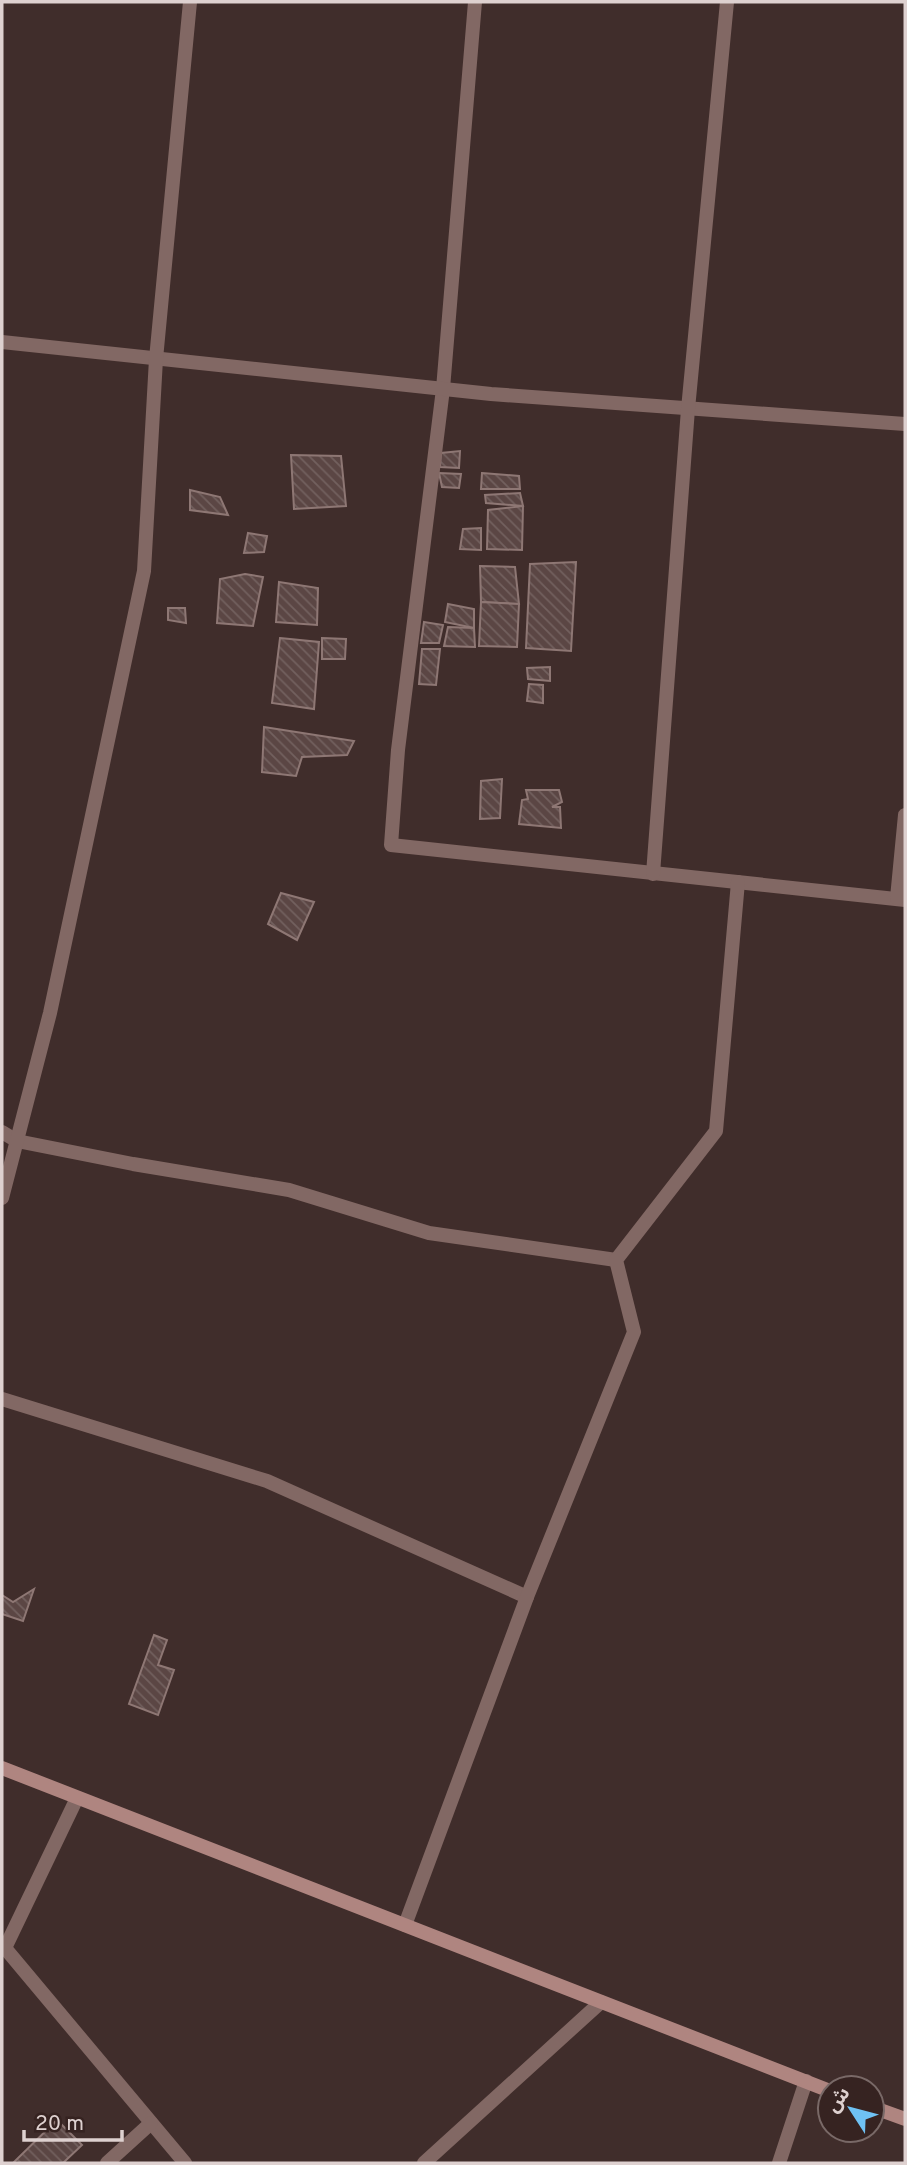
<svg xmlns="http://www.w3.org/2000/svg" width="907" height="2165" viewBox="0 0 907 2165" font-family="Overpass,'Noto Sans Arabic',sans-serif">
  <defs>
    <pattern id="building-back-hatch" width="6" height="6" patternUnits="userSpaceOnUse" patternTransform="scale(1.75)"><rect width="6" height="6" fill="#5b4644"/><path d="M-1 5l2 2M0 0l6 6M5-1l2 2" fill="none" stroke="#72605e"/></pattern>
  </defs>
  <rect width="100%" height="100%" fill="#402d2b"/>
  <!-- building -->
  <g fill="url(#building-back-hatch)" stroke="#8e7774" stroke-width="2">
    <path d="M460,451L459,468L440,467L441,453Z"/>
    <path d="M291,455L341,456L346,506L294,509Z"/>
    <path d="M439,473L461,474L459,488L442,487Z"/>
    <path d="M482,473L519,476L520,489H481Z"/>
    <path d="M190,490L220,497L228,515L190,510Z"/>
    <path d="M520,493L523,506L486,503L485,495Z"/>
    <path d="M523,506L522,550L487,549L488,510Z"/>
    <path d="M481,528V550L460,549L463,529Z"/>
    <path d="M248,533L267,536L264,552L244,553Z"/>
    <path d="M576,562L571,651L526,648L530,564Z"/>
    <path d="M480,566L515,567L519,604L481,602Z"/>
    <path d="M245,574L263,577L253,626L217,623L220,579Z"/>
    <path d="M279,582L318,588L317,625L276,622Z"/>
    <path d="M481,602L519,604L517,647L479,646Z"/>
    <path d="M448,604L474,609V628L445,622Z"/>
    <path d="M168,608H185L186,623L168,620Z"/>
    <path d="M424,622L443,625L439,643H421Z"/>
    <path d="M448,627L474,628L475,647L444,646Z"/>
    <path d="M280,638L319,642L314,709L272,703Z"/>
    <path d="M322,638L346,639L345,659H322Z"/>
    <path d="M422,649H440L436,685L419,684Z"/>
    <path d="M550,667V681L528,679L527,668Z"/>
    <path d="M529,684L543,685V703L527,701Z"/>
    <path d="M264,727L354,741L347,755L302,757L296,776L262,772Z"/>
    <path d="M502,779L500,818L480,819L481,781Z"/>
    <path d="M526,790H559L562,802L552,807H560L561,828L519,824L522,800L528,799Z"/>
    <path d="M281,893L314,902L297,940L268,924Z"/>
    <path d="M34,1589L23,1621L2,1614V1595L13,1602Z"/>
    <path d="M154,1635L167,1640L158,1665L174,1670L158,1715L129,1704Z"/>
    <path d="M57,2120L82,2145L63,2163H13Z"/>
  </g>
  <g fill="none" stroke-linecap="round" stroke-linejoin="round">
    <!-- minor -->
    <g stroke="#826864" stroke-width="14">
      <path d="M475,2L443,389L398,750L391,845L905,900"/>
      <path d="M2,342L491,394L905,424"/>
      <path d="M653,874L688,409L727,2"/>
      <path d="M897,898L905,815"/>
      <path d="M2,1132L17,1141L133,1164L289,1190L429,1233L616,1260"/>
      <path d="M2,1198L50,1013L144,571L156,359L190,2"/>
      <path d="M2,1399L267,1481L527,1597"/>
      <path d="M77,1798L5,1948L185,2163"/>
      <path d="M405,1925L527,1597L634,1332L616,1260L716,1131L738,882"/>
      <path d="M107,2163L151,2123"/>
      <path d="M424,2163L601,2002"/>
      <path d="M779,2163L806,2081"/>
    </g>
    <!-- secondary -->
    <g stroke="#af8580" stroke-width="14">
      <path d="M2,1768L830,2091"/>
      <path d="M872,2107L905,2119"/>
    </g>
  </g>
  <!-- border -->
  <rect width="907" height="2165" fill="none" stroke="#ded1d0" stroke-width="7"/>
  <!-- north arrow -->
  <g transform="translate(851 2109) rotate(306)"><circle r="33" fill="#362321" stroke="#796967" stroke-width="2"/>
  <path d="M0-5L12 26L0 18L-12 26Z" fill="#6fc2f4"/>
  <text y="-10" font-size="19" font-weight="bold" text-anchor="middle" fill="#ded1d0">ش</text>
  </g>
  <!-- scale -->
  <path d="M24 2130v10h98v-10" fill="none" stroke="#ded1d0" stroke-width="3.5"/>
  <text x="35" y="2130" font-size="21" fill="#ded1d0" stroke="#362321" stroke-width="5" paint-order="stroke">20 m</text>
</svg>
